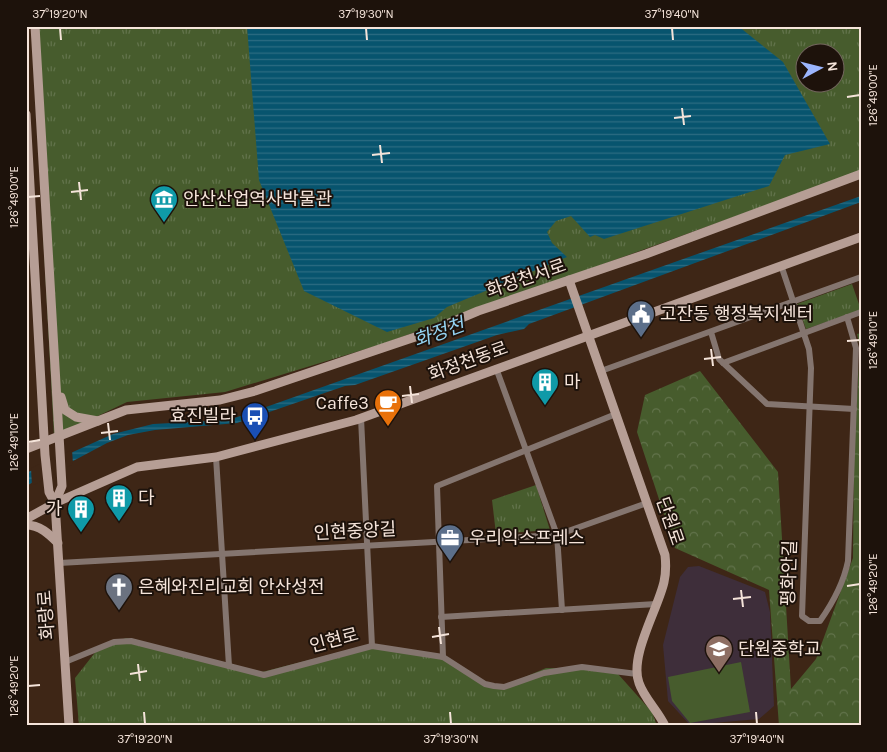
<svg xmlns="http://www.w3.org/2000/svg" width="887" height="752" viewBox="0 0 887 752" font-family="Karla,'Noto Sans KR',sans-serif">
  <defs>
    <pattern id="forest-crowns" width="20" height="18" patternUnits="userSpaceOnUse" patternTransform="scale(1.25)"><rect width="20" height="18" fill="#475c2d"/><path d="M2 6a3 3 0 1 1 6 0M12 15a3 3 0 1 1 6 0" fill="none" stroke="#62734b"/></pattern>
    <pattern id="park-tufts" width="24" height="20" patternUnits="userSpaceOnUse" patternTransform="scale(1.25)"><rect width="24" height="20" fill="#475c2d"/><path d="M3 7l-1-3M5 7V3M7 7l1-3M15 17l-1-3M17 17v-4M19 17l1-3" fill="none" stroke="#62734b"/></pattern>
    <pattern id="water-rules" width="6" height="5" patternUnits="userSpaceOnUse" patternTransform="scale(1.25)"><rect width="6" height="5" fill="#07546e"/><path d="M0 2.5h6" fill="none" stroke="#2c6c82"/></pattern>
  </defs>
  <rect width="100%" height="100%" fill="#3e2616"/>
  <!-- education -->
  <path fill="#3e2e3a" d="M699,566L765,592L770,612L774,706L759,719L690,725L668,701L663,645L680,577L688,567Z"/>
  <!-- grass -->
  <path fill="#475c2d" d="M741,662L750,712L690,723L672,701L668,677Z"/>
  <!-- forest -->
  <path fill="url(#forest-crowns)" d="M861,333V726H779L769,590L675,548L637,432L645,395L700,371L778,472L791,689L816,659L853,558L854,448L860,348L857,334Z"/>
  <!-- park -->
  <g fill="url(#park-tufts)" fill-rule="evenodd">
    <path d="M32,26H861V171L382,344L225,392L127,402L54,437ZM804,52H834V82H804Z"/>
    <path d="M852,284L861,310L806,329L797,304Z"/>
    <path d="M536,485L550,530L496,534L492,500Z"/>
    <path d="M126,638L262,672L364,646L442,655L483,682L504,686L546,668H570L618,674L652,712L657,726H79L75,678L97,650Z"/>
  </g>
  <!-- water -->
  <g fill="url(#water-rules)">
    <path d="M247,26H738L783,62L830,144L785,155L769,186L604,239L595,235L590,237L571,216L556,221L547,232L552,243L567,257L447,307L434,318L387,332L304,291L259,180Z"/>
    <path d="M861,196V202L529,324L524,329L497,335L355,385L345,386L237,423L155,430L128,435L107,443L26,486V473L113,434L153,424L229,420Z"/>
  </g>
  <!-- pier -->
  <path fill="#3e2616" d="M72,450L73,464L32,486L31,468Z"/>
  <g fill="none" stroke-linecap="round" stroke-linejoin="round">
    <!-- street -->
    <g stroke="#84756f" stroke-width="6">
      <path d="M781,265L809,349L811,368L802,616L809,621H820C832,604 844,581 848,561L856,348L847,317"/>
      <path d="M711,332L719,359L767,404L854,409"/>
      <path d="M723,363L861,312"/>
      <path d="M496,368L557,535L562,610"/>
      <path d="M601,371L861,277"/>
      <path d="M361,418L372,646"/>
      <path d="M216,457L229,666"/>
      <path d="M59,563L557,535L647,503"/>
      <path d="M441,617L656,604"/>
      <path d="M443,657L437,486L616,414"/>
      <path d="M65,662L114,642L131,641L264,675L372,646L443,657L485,684L494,686L504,687L544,673L582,667L637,674"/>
    </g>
    <!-- secondary -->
    <g stroke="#b69e95" stroke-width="9">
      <path d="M35,26L62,486L55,503L69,726"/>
      <path d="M26,114L45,455L49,492L55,503"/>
      <path d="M569,280L665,555C666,564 666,573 664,582C658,609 629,656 639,683C644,698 658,711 665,726"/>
      <path d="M61,397L65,410L76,417L98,421"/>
      <path d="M26,449L126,410L220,400L255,391L421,335L478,311L646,254L861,174"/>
      <path d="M26,519L55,503L137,467L216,457L356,420L861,237"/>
      <path d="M26,525C40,525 49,534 58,543"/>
    </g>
  </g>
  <!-- ticks -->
  <path fill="none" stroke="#f5e4da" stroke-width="2" d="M60,28L61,40M366,28L367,40M672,28L673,40M847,97L860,95M682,108L684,125M674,118L691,116M380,145L382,163M372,155L390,153M79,182L81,200M71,192L88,190M28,197L40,196M847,341L860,340M711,349L713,366M704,359L721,357M410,386L412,403M402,396L419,394M108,423L110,440M101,433L118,431M28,442L40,440M847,586L860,584M741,590L743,607M733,599L751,597M439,627L441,644M432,637L449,634M138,664L140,681M130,674L147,671M28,686L40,685M144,712L145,724M450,712L451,724M756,712L757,724"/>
  <!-- icons -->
  <defs>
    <g id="museum-pin" transform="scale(1.4375)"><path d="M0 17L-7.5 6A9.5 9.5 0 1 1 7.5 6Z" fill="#0f9aa8" stroke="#1d120b"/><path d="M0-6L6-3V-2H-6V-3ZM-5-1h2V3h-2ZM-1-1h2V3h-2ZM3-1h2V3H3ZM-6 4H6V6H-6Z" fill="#fff"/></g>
    <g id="civic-pin" transform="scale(1.4375)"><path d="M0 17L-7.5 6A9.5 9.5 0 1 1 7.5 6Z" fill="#5c6f8a" stroke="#1d120b"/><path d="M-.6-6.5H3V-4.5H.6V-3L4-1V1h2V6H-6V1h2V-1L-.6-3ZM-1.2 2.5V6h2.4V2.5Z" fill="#fff"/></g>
    <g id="building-pin" transform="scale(1.4375)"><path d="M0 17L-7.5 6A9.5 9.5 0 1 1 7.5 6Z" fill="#0f9aa8" stroke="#1d120b"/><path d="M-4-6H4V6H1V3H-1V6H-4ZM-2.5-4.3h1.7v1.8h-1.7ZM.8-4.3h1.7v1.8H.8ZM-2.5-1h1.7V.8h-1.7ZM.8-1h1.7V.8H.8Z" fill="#fff"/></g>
    <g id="cafe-pin" transform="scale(1.4375)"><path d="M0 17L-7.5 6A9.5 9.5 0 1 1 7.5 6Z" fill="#e8710a" stroke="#1d120b"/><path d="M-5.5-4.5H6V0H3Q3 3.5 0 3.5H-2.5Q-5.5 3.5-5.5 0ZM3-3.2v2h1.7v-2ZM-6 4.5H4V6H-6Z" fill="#fff"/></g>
    <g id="bus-pin" transform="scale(1.4375)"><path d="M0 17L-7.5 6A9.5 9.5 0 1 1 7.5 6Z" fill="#1a4fb4" stroke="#1d120b"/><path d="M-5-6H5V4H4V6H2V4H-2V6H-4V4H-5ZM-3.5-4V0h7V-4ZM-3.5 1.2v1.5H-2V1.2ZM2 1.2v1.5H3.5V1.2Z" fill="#fff"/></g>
    <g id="office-pin" transform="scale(1.4375)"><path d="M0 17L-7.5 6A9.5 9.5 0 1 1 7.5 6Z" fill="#5c6f8a" stroke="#1d120b"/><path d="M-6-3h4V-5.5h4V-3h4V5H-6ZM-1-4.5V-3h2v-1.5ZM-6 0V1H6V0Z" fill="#fff"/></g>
    <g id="church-pin" transform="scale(1.4375)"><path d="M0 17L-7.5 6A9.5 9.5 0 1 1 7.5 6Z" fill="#6b7280" stroke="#1d120b"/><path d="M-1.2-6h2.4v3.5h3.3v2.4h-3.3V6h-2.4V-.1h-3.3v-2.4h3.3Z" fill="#fff"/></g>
    <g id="school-pin" transform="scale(1.4375)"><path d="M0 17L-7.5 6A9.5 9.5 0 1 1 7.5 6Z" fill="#8d6e63" stroke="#1d120b"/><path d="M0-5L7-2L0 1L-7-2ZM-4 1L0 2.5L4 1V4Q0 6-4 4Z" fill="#fff"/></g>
  </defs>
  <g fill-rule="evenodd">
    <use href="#museum-pin" x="164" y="199"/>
    <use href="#civic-pin" x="641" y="314"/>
    <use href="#building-pin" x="545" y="382"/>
    <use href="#cafe-pin" x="388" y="403"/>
    <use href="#bus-pin" x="255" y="416"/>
    <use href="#building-pin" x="119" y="498"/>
    <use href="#building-pin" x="81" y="509"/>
    <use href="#office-pin" x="450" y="538"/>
    <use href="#church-pin" x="119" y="587"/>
    <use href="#school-pin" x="719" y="649"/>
  </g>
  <g text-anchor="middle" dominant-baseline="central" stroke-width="4" stroke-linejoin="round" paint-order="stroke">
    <!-- poi labels -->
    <g font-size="18" fill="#f5e4da" stroke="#1d120b" text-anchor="start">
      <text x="183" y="199">안산산업역사박물관</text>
      <text x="660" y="314">고잔동 행정복지센터</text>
      <text x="564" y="382">마</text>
      <text x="369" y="403" text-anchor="end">Caffe3</text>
      <text x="236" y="416" text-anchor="end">효진빌라</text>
      <text x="138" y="498">다</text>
      <text x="62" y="509" text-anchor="end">가</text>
      <text x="469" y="538">우리익스프레스</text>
      <text x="138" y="587">은혜와진리교회 안산성전</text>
      <text x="738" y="649">단원중학교</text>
    </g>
    <!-- street labels -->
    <g font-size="18" fill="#f5e4da" stroke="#1d120b">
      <text transform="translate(526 278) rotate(-19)">화정천서로</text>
      <text transform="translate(468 361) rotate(-20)">화정천동로</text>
      <text transform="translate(670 521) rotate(71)">단원로</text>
      <text transform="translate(355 531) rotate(-3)">인현중앙길</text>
      <text transform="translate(789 573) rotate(-88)">평화안길</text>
      <text transform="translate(46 615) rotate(-94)">화랑로</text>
      <text transform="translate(334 640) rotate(-15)">인현로</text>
    </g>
    <!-- water labels -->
    <g font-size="19" font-style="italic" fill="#94d4f3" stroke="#1d120b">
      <text transform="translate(439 333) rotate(-20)">화정천</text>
    </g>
  </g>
  <!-- border -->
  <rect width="887" height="752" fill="none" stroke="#1d120b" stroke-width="55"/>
  <!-- north arrow -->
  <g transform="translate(820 68) rotate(83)"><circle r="24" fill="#1d120b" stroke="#73665e"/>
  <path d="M0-4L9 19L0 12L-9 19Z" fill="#9bb5fd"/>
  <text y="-8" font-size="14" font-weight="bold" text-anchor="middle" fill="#f5e4da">N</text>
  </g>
  <rect x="28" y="28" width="832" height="696" fill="none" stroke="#f5e4da" stroke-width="2"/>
  <g font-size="12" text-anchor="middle" fill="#f5e4da">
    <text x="60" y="18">37°19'20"N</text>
    <text x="366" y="18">37°19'30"N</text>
    <text x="672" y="18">37°19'40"N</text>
    <text transform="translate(873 95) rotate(-90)" y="4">126°49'00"E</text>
    <text transform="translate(14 197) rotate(-90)" y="4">126°49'00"E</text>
    <text transform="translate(873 340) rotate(-90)" y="4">126°49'10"E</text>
    <text transform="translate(14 442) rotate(-90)" y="4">126°49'10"E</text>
    <text transform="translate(873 584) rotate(-90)" y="4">126°49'20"E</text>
    <text transform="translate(14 686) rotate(-90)" y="4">126°49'20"E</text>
    <text x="145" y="743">37°19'20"N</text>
    <text x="451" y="743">37°19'30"N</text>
    <text x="757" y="743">37°19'40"N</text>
  </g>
</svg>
